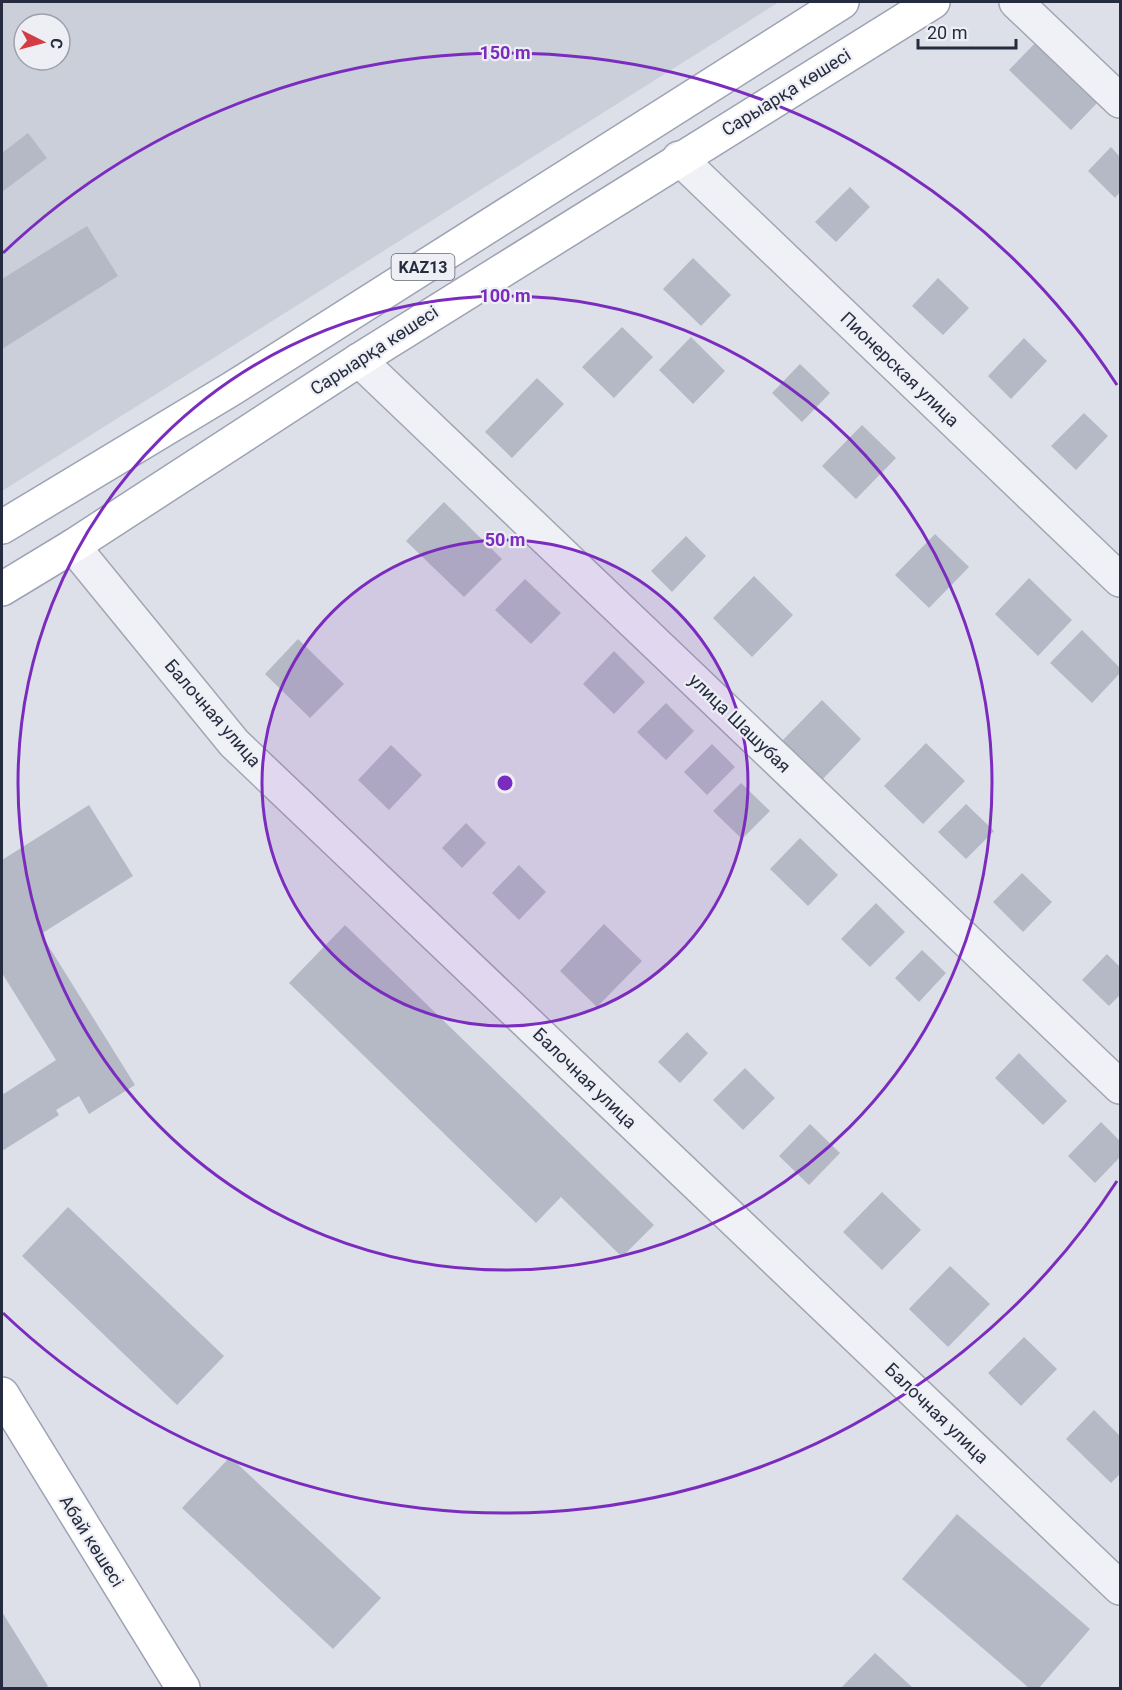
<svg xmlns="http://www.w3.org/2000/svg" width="1122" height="1690" viewBox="0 0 1122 1690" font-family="Roboto,sans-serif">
  <rect width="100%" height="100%" fill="#dde0e8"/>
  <!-- built -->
  <path fill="#cbcfda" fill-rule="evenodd" d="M2,2H779L2,491ZM24,24H60V60H24Z"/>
  <!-- building -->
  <g fill="#b4b9c5">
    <path d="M1038,40L1100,100L1071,130L1009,70Z"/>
    <path d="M28,133L47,158L2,192V153Z"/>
    <path d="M1111,147L1120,157V192L1115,198L1088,171Z"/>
    <path d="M850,187L870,207L836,242L815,222Z"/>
    <path d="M87,226L118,276L2,349V279Z"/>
    <path d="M693,258L731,295L701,326L663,289Z"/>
    <path d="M938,278L969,308L943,335L912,306Z"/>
    <path d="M622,327L653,357L614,398L582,367Z"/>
    <path d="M691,337L725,371L693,404L659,370Z"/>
    <path d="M1024,338L1047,361L1011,399L988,376Z"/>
    <path d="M800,364L830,393L802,422L772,393Z"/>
    <path d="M537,378L564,404L512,458L485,432Z"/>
    <path d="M1084,413L1108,436L1076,470L1051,446Z"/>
    <path d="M862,425L896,458L856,499L822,466Z"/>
    <path d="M444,502L502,559L464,597L406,541Z"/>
    <path d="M935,534L969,567L929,608L895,575Z"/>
    <path d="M686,536L706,556L672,592L651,571Z"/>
    <path d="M754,576L793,615L752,657L713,618Z"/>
    <path d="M1029,578L1072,620L1038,656L995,614Z"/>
    <path d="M525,579L561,613L531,644L495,610Z"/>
    <path d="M1082,630L1120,668V673L1092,703L1050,663Z"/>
    <path d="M298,639L344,684L310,718L265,674Z"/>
    <path d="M614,651L645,682L614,714L583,684Z"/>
    <path d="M822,700L861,739L821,781L781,742Z"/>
    <path d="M666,703L694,731L666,760L637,732Z"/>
    <path d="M926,743L965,781L923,824L884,786Z"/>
    <path d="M712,744L735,767L707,795L684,772Z"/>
    <path d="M391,745L422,775L389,810L358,780Z"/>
    <path d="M741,783L770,811L742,839L713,811Z"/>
    <path d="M966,804L994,831L966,859L938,832Z"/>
    <path d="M89,805L133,876L41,934L135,1085L89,1114L79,1096L56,1110L59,1115L2,1151V1095L56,1060L2,973V860Z"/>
    <path d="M466,823L486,843L462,868L442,848Z"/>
    <path d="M800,838L838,875L808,906L770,869Z"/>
    <path d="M519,865L546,892L519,920L492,893Z"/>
    <path d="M1022,873L1052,902L1023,932L993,902Z"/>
    <path d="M876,903L905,932L870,967L841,939Z"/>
    <path d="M604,924L642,961L597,1007L560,971Z"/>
    <path d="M345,925L654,1225L622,1257L561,1197L536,1223L289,983Z"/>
    <path d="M922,950L946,973L919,1002L895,978Z"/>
    <path d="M1107,954L1120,967V995L1109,1006L1082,980Z"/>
    <path d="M687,1032L708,1053L680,1083L658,1062Z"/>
    <path d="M1019,1053L1067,1101L1043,1125L995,1078Z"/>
    <path d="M745,1068L775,1098L743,1130L713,1100Z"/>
    <path d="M1101,1122L1120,1141V1157L1095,1183L1068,1156Z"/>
    <path d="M810,1124L840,1153L809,1185L779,1156Z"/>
    <path d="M882,1192L921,1230L882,1270L843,1232Z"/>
    <path d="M68,1207L224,1356L177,1405L22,1256Z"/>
    <path d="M950,1266L990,1304L948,1347L909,1309Z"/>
    <path d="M1024,1337L1057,1369L1021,1406L988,1373Z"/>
    <path d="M1094,1410L1120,1436V1474L1111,1483L1066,1439Z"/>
    <path d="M230,1457L381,1598L333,1649L182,1508Z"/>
    <path d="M957,1514L1090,1629L1039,1688H1029L902,1579Z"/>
    <path d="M2,1612L48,1686L45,1688H2Z"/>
    <path d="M875,1653L913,1688H841Z"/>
  </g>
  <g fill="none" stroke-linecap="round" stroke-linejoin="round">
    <!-- minor casing -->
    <g stroke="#a2a6b2" stroke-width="36">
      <g id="minor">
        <path d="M1016,2L1120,101"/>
        <path d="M679,158L1120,580"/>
        <path d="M359,360L1120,1087"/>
        <path d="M73,546L234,743L1120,1588"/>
      </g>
    </g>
    <!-- major casing -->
    <g stroke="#9ca3b4" stroke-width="36">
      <g id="major">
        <path d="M2,527L233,388L842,2"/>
        <path d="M2,589L73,546L359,360L933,2"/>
        <path d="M2,1394L183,1688"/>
      </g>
    </g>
    <!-- minor -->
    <use href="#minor" stroke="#f0f1f6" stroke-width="33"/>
    <!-- major -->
    <use href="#major" stroke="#fff" stroke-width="33"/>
  </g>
  <!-- distance rings -->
  <circle cx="505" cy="783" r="243" fill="#7b2cbf" fill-opacity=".12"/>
  <g fill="none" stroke="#7b2cbf" stroke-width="3">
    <circle cx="505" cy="783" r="243"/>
    <circle cx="505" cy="783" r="487"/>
    <path d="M1117 1181A730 730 0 0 1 3 1313M3 253A730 730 0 0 1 1117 385"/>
  </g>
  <g text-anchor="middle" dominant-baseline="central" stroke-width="4.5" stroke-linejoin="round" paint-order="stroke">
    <!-- shield labels -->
    <rect fill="#edeff5" stroke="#626676" stroke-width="1.5" x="391.5" y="254" width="63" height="26" rx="4.5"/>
    <g font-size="16" font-weight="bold" fill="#262c3f">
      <text x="423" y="267">KAZ13</text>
    </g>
    <!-- street labels -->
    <g font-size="18" fill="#262c3f" stroke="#edeff5">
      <text transform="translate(786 92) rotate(-32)">Сарыарқа көшесі</text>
      <text transform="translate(374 350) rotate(-33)">Сарыарқа көшесі</text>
      <text transform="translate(900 369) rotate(44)">Пионерская улица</text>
      <text transform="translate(213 713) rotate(49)">Балочная улица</text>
      <text transform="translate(740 723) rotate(44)">улица Шашубая</text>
      <text transform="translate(585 1078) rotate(44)">Балочная улица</text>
      <text transform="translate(937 1413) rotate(44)">Балочная улица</text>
      <text transform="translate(92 1541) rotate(58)">Абай көшесі</text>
    </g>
  </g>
  <circle cx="505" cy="783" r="9" fill="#7b2cbf" stroke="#edeff5" stroke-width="3"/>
  <g font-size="18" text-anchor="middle" font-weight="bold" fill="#7b2cbf" stroke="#edeff5" stroke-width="4.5" stroke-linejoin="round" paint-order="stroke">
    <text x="505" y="59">150 m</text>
    <text x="505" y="302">100 m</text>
    <text x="505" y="546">50 m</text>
  </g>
  <!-- border -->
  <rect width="1122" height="1690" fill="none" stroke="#262c3f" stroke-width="6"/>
  <!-- north arrow -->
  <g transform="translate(42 42) rotate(96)"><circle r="28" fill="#edeff5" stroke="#9da1ac" stroke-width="1.5"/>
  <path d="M0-4.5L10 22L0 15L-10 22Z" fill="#d33c42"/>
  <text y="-9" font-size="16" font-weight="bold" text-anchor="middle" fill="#262c3f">С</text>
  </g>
  <!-- scale -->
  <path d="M918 39v9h98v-9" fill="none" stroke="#262c3f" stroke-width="3"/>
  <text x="927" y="39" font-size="18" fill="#262c3f" stroke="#edeff5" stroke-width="4.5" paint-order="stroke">20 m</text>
</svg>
